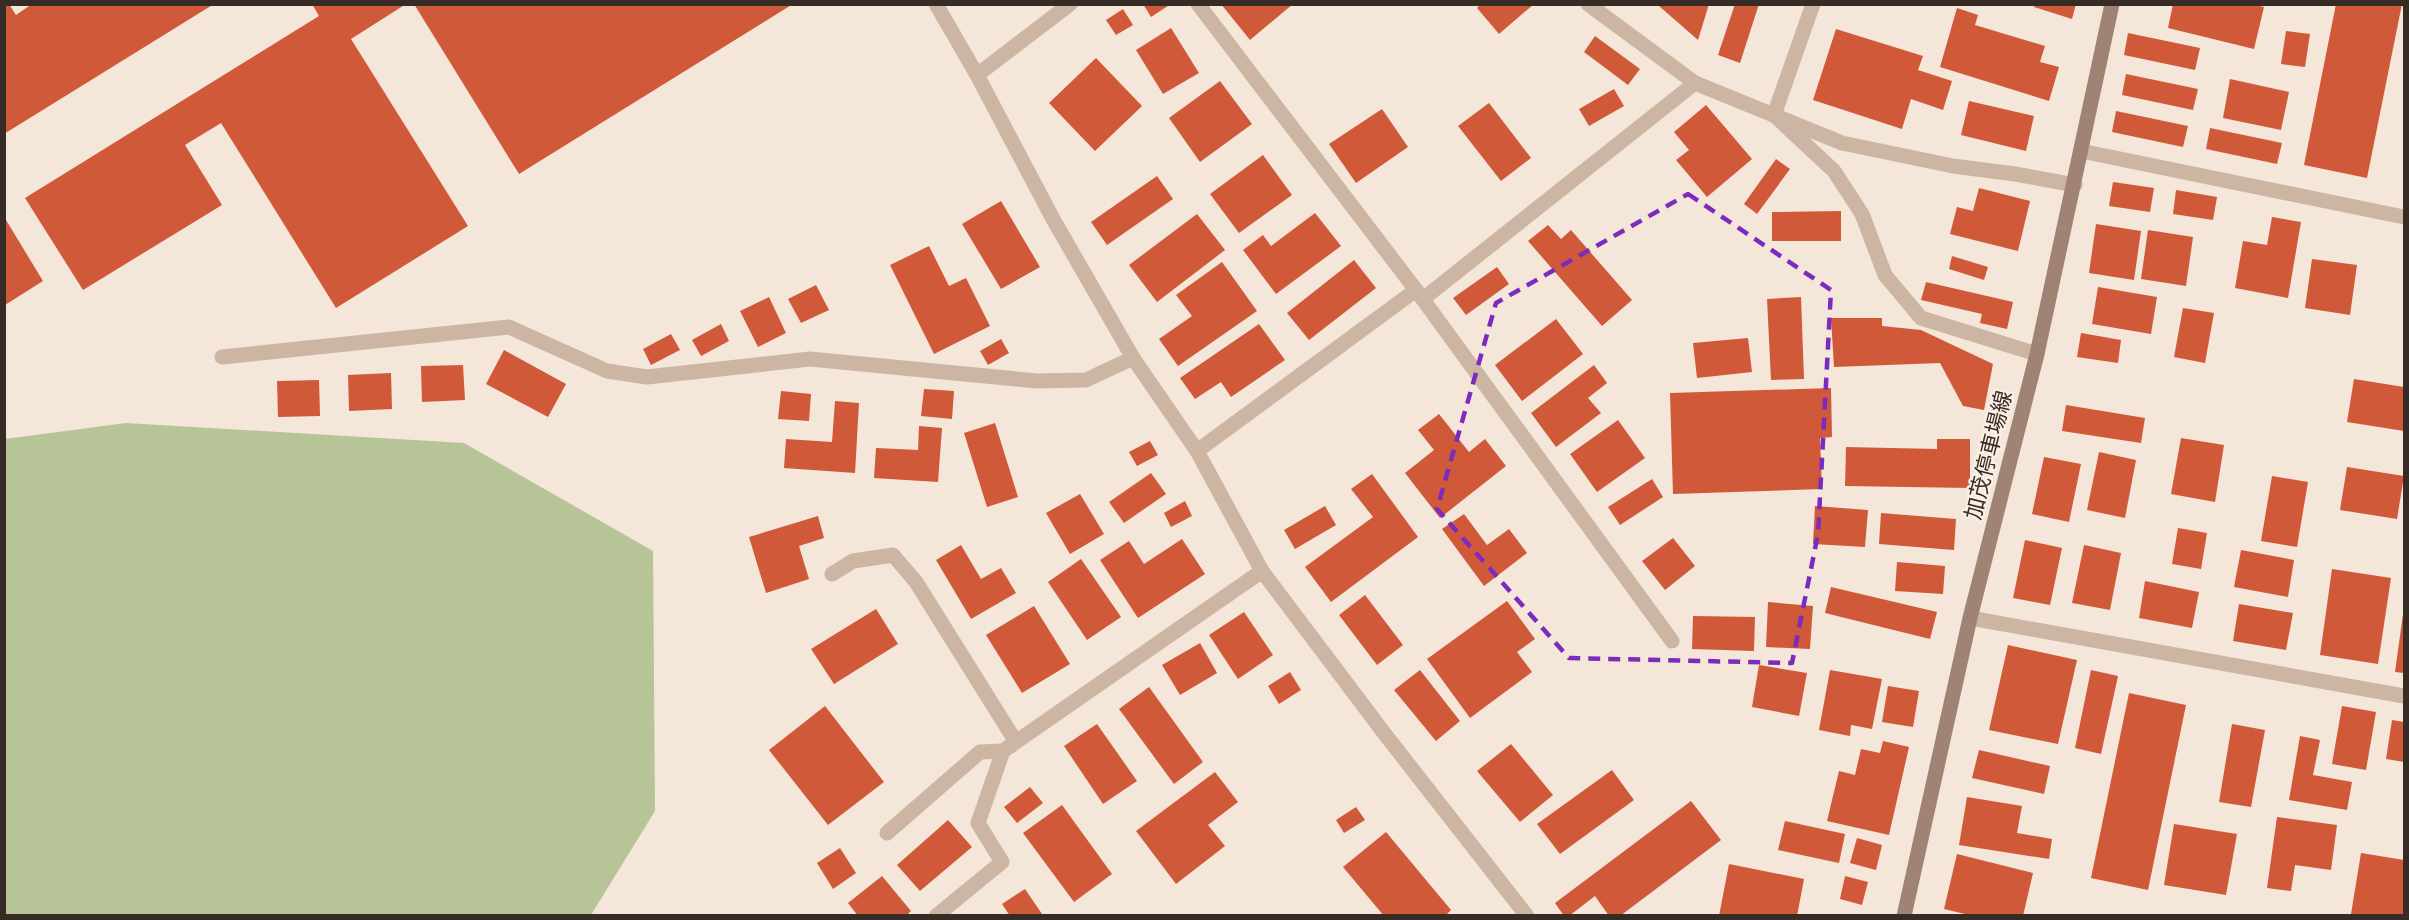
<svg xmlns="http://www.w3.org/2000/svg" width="2409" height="920" viewBox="0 0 2409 920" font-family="Mulish,'Noto Sans JP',sans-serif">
  <rect width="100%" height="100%" fill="#f4e6d9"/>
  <!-- green -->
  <path fill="#b7c498" d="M126,423L464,443L653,551L655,811L591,915H5V439Z"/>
  <!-- building -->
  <g fill="#d0593a">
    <path d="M4,4H9L16,15L32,4H214L4,134Z"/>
    <path d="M312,4H406L351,39L468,226L336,308L221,123L185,145L222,205L83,290L25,198L319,16Z"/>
    <path d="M414,4H793L519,174Z"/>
    <path d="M1143,4H1171L1151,17Z"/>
    <path d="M1221,4H1293L1250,40Z"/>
    <path d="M1481,4H1534L1499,34L1477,8Z"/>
    <path d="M1660,4H1709L1698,40L1659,6Z"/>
    <path d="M1735,4H1759L1740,63L1718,55Z"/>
    <path d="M2035,4H2076L2072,19L2034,7Z"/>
    <path d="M2173,4H2251L2264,7L2254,49L2168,28Z"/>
    <path d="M2336,4H2402L2367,178L2304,165Z"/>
    <path d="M1957,8L1978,15L1975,25L2045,46L2040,62L2059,67L2049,101L1940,67Z"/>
    <path d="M1123,9L1133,25L1116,35L1106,20Z"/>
    <path d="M1171,28L1199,73L1163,94L1136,50Z"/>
    <path d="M1836,29L1923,56L1918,70L1952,81L1943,110L1911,99L1902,129L1813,100Z"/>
    <path d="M2286,31L2310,34L2305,67L2281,64Z"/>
    <path d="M2128,33L2200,48L2195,70L2124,55Z"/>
    <path d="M1595,36L1640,69L1628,85L1584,52Z"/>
    <path d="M1096,58L1142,106L1095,151L1049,103Z"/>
    <path d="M2126,74L2198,89L2193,110L2122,95Z"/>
    <path d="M2230,79L2289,92L2281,130L2223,118Z"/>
    <path d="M1220,81L1252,124L1200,162L1169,118Z"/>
    <path d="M1614,89L1624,106L1589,126L1579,109Z"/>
    <path d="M1969,101L2034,116L2026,151L1961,135Z"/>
    <path d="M1489,103L1531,158L1501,181L1458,126Z"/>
    <path d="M1706,105L1752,159L1707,197L1676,160L1689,150L1674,132Z"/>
    <path d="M1382,109L1408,147L1356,183L1329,144Z"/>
    <path d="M2116,111L2188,126L2183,147L2112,132Z"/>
    <path d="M2210,128L2282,143L2277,164L2206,149Z"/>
    <path d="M1263,155L1292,195L1239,233L1210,194Z"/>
    <path d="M1776,159L1790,169L1757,214L1744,204Z"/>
    <path d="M1157,176L1173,199L1107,245L1091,222Z"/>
    <path d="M2113,182L2154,188L2150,212L2109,206Z"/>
    <path d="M1979,188L2030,201L2018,251L1950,234L1957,207L1973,211Z"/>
    <path d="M2176,190L2217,197L2213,220L2173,214Z"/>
    <path d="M1001,201L1040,267L1001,289L962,224Z"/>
    <path d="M1841,211V241H1772V212Z"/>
    <path d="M1315,213L1341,246L1276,294L1243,250L1263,235L1271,246Z"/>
    <path d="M1197,214L1225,250L1157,302L1129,265Z"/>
    <path d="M2272,217L2301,222L2288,298L2235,288L2243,241L2267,245Z"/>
    <path d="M6,220L43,281L5,305V221Z"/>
    <path d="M2096,224L2141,231L2134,280L2089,273Z"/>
    <path d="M1548,225L1561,239L1571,230L1632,300L1602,326L1528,241Z"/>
    <path d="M2148,230L2193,237L2186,286L2141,279Z"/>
    <path d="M929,246L949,286L966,278L990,326L934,354L890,265Z"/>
    <path d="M1952,256L1988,267L1984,280L1949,269Z"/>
    <path d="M2312,259L2357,265L2350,315L2305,308Z"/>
    <path d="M1354,260L1376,288L1309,340L1287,313Z"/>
    <path d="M1222,262L1257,311L1178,366L1159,339L1192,316L1176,295Z"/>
    <path d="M1497,267L1509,284L1466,315L1453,298Z"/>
    <path d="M1926,282L2013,302L2007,329L1980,323L1982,314L1921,300Z"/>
    <path d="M816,285L829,310L801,323L788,299Z"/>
    <path d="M2098,287L2157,297L2151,334L2092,324Z"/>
    <path d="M769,297L786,333L758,347L740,311Z"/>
    <path d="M1801,297L1804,379L1771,380L1767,299Z"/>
    <path d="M2183,308L2214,313L2205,363L2174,357Z"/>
    <path d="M1831,318H1882V326L1921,330L1993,364L1984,410L1963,406L1940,363L1834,367Z"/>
    <path d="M1556,319L1583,354L1522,401L1495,365Z"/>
    <path d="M721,324L729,341L701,356L692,340Z"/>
    <path d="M1259,324L1285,360L1231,397L1221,382L1195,399L1180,378Z"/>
    <path d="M2081,333L2121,340L2118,363L2077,357Z"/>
    <path d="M671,334L680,350L651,365L643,349Z"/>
    <path d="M1748,338L1752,372L1697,378L1693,343Z"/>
    <path d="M1001,339L1009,353L988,365L980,351Z"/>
    <path d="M504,350L566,384L548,417L486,384Z"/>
    <path d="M463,365L465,400L422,402L421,366Z"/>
    <path d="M1594,365L1607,383L1588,398L1601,413L1556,447L1531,413Z"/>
    <path d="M391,373L392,409L349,411L348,375Z"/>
    <path d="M2354,379L2404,387V431L2347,422Z"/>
    <path d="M319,380L320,416L278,417L277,381Z"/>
    <path d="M1831,388L1832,437L1820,438L1822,489L1673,494L1670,393Z"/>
    <path d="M924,389L954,391L952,419L921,416Z"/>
    <path d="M781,391L811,394L809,421L778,419Z"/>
    <path d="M835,401L859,403L855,473L784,468L786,439L832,442Z"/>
    <path d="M2066,405L2145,418L2141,443L2062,431Z"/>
    <path d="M1439,414L1469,452L1485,439L1506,466L1440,518L1405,473L1434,450L1418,430Z"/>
    <path d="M1618,420L1645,458L1597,492L1570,454Z"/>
    <path d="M995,423L1018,497L987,507L964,433Z"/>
    <path d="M919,426L942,428L938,482L874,478L876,448L918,450Z"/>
    <path d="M2181,438L2224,445L2215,502L2171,494Z"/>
    <path d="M1937,439H1970V488L1845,486L1846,447L1937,449Z"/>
    <path d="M1150,441L1158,455L1137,466L1129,452Z"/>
    <path d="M2099,452L2136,460L2125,518L2087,510Z"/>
    <path d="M2044,457L2081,464L2069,522L2032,514Z"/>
    <path d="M2347,467L2404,476L2397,519L2340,510Z"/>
    <path d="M1151,473L1166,494L1124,523L1109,502Z"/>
    <path d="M1372,474L1418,537L1331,602L1305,567L1373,517L1351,489Z"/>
    <path d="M2272,476L2308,482L2297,547L2261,541Z"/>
    <path d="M1652,479L1663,497L1620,525L1608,507Z"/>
    <path d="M1080,494L1104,534L1070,554L1046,513Z"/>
    <path d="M1185,501L1192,516L1171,527L1164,513Z"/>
    <path d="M1325,506L1336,525L1295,549L1284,530Z"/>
    <path d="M1815,506L1868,510L1865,547L1813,544Z"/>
    <path d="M1881,513L1956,519L1954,550L1879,544Z"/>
    <path d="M1464,514L1487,545L1509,529L1527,553L1484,586L1442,529Z"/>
    <path d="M818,516L824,538L799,546L809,579L766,593L749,537Z"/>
    <path d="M2178,528L2207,533L2201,569L2172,564Z"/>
    <path d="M1673,538L1695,566L1665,590L1642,561Z"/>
    <path d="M1182,539L1205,574L1138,618L1100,560L1129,541L1144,564Z"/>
    <path d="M2025,540L2062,548L2050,605L2013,598Z"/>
    <path d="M961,545L981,579L1001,568L1016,593L971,619L936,560Z"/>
    <path d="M2084,545L2121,553L2110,610L2072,603Z"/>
    <path d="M2241,550L2294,560L2288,597L2234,587Z"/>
    <path d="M1081,559L1121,617L1087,640L1048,582Z"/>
    <path d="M1897,562L1945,566L1943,594L1895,591Z"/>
    <path d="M2332,569L2391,578L2378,664L2320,655Z"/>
    <path d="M2145,581L2199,592L2192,628L2139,618Z"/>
    <path d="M1831,587L1937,612L1930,639L1825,613Z"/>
    <path d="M1365,595L1403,645L1377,665L1339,615Z"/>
    <path d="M1507,601L1535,639L1517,652L1532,672L1470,718L1427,659Z"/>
    <path d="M1768,602L1813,606L1810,649L1766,647Z"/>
    <path d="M2239,604L2293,613L2286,650L2233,641Z"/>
    <path d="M1034,606L1070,664L1022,693L986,635Z"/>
    <path d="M876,609L898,644L834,684L811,649Z"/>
    <path d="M1244,612L1273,655L1238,679L1209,635Z"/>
    <path d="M2403,614H2404V673L2395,672Z"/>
    <path d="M1693,616L1755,617L1754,651L1692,649Z"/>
    <path d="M1200,643L1217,673L1180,695L1162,665Z"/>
    <path d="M2008,645L2077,660L2058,744L1989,730Z"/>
    <path d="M1759,665L1807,673L1799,716L1752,707Z"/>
    <path d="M1420,670L1460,721L1436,741L1394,690Z"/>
    <path d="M1830,670L1882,679L1872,729L1851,725L1850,736L1819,730Z"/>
    <path d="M2091,670L2118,676L2101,754L2075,748Z"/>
    <path d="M1290,672L1301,690L1279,704L1268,686Z"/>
    <path d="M1888,686L1919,691L1913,727L1882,722Z"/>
    <path d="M1149,687L1203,762L1174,784L1119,709Z"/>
    <path d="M2129,693L2186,705L2148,890L2091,878Z"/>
    <path d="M825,706L884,782L828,825L769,750Z"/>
    <path d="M2342,706L2376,712L2366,770L2332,764Z"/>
    <path d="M2392,720L2404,722V762L2386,759Z"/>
    <path d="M1097,724L1137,781L1103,804L1064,746Z"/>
    <path d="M2232,724L2265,730L2251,807L2219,802Z"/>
    <path d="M2300,736L2320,740L2313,775L2352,782L2347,810L2289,800Z"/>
    <path d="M1883,741L1909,747L1889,835L1827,821L1839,771L1855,775L1861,749L1880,753Z"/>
    <path d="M1511,744L1553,795L1520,822L1477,771Z"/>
    <path d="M1979,750L2050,766L2044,794L1972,778Z"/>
    <path d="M1612,770L1634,800L1560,854L1537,824Z"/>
    <path d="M1215,772L1238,802L1208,825L1225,846L1176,884L1136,831Z"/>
    <path d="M1030,787L1043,803L1017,823L1004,807Z"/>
    <path d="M1967,797L2022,806L2017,833L2052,839L2049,859L1959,845Z"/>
    <path d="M1691,801L1721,840L1620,916H1609L1595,896L1569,916H1564L1555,903Z"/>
    <path d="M1062,805L1112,874L1074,902L1023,833Z"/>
    <path d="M1356,807L1365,820L1344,833L1336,820Z"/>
    <path d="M2277,817L2337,825L2331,870L2295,865L2291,891L2267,888Z"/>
    <path d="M948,820L972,847L920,891L897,865Z"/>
    <path d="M1785,821L1845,834L1839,863L1778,850Z"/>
    <path d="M2174,824L2237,834L2226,895L2164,885Z"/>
    <path d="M1386,832L1451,910L1445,916H1384L1343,867Z"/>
    <path d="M1857,838L1882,845L1876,870L1850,863Z"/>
    <path d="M840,848L856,873L833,889L817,863Z"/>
    <path d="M2361,853L2404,860V916L2351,914Z"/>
    <path d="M1957,854L2033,873L2023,916H1973L1944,909Z"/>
    <path d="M1729,864L1804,879L1797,916H1719Z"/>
    <path d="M882,876L911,911L906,916H858L848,903Z"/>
    <path d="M1845,876L1868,882L1862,905L1840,899Z"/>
    <path d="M1025,889L1042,914L1039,916H1010L1002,904Z"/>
  </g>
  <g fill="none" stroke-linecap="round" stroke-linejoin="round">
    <!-- minor -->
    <g stroke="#cdb5a4" stroke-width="15">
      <path d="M1198,4L1416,290L1672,641"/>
      <path d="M1588,4L1695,83L1842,143L1953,166L2015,174L2075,185"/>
      <path d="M1813,4L1774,115L1834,171L1862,214L1885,275L1921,318L2037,354"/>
      <path d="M977,75L1070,4"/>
      <path d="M2081,151L2404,217"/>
      <path d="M1423,299L1695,83"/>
      <path d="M222,357L509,327L607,371L647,377L810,359L1037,381L1086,380L1133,358"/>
      <path d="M1197,451L1416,290"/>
      <path d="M832,574L853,561L893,555L916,582L1016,742"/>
      <path d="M1970,618L2404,696"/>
      <path d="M887,833L980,752L1003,751"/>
      <path d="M936,916L1002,862L978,823L1003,751L1262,571"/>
    </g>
    <!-- tertiary -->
    <path stroke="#cdb5a4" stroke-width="15" d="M936,4L977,75L1053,219L1133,358L1197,451L1262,571L1384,733L1527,916"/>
    <!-- secondary -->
    <path stroke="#a18375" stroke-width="15" d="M1904,916L1970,618L2037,354L2112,4"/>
  </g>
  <!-- marked area -->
  <path fill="none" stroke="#7b2cbf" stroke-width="4.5" stroke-dasharray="12 8" stroke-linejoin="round" d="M1688,194L1831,290L1818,534L1792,663L1569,658L1437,509L1496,303Z"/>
  <g text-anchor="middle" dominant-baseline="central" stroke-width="4.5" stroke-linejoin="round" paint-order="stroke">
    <!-- street labels -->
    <g font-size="22" fill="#372b26" stroke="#fbf0e6">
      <text transform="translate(1988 455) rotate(-76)">加茂停車場線</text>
    </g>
  </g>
  <!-- border -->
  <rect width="2409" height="920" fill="none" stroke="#372b26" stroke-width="12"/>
</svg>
